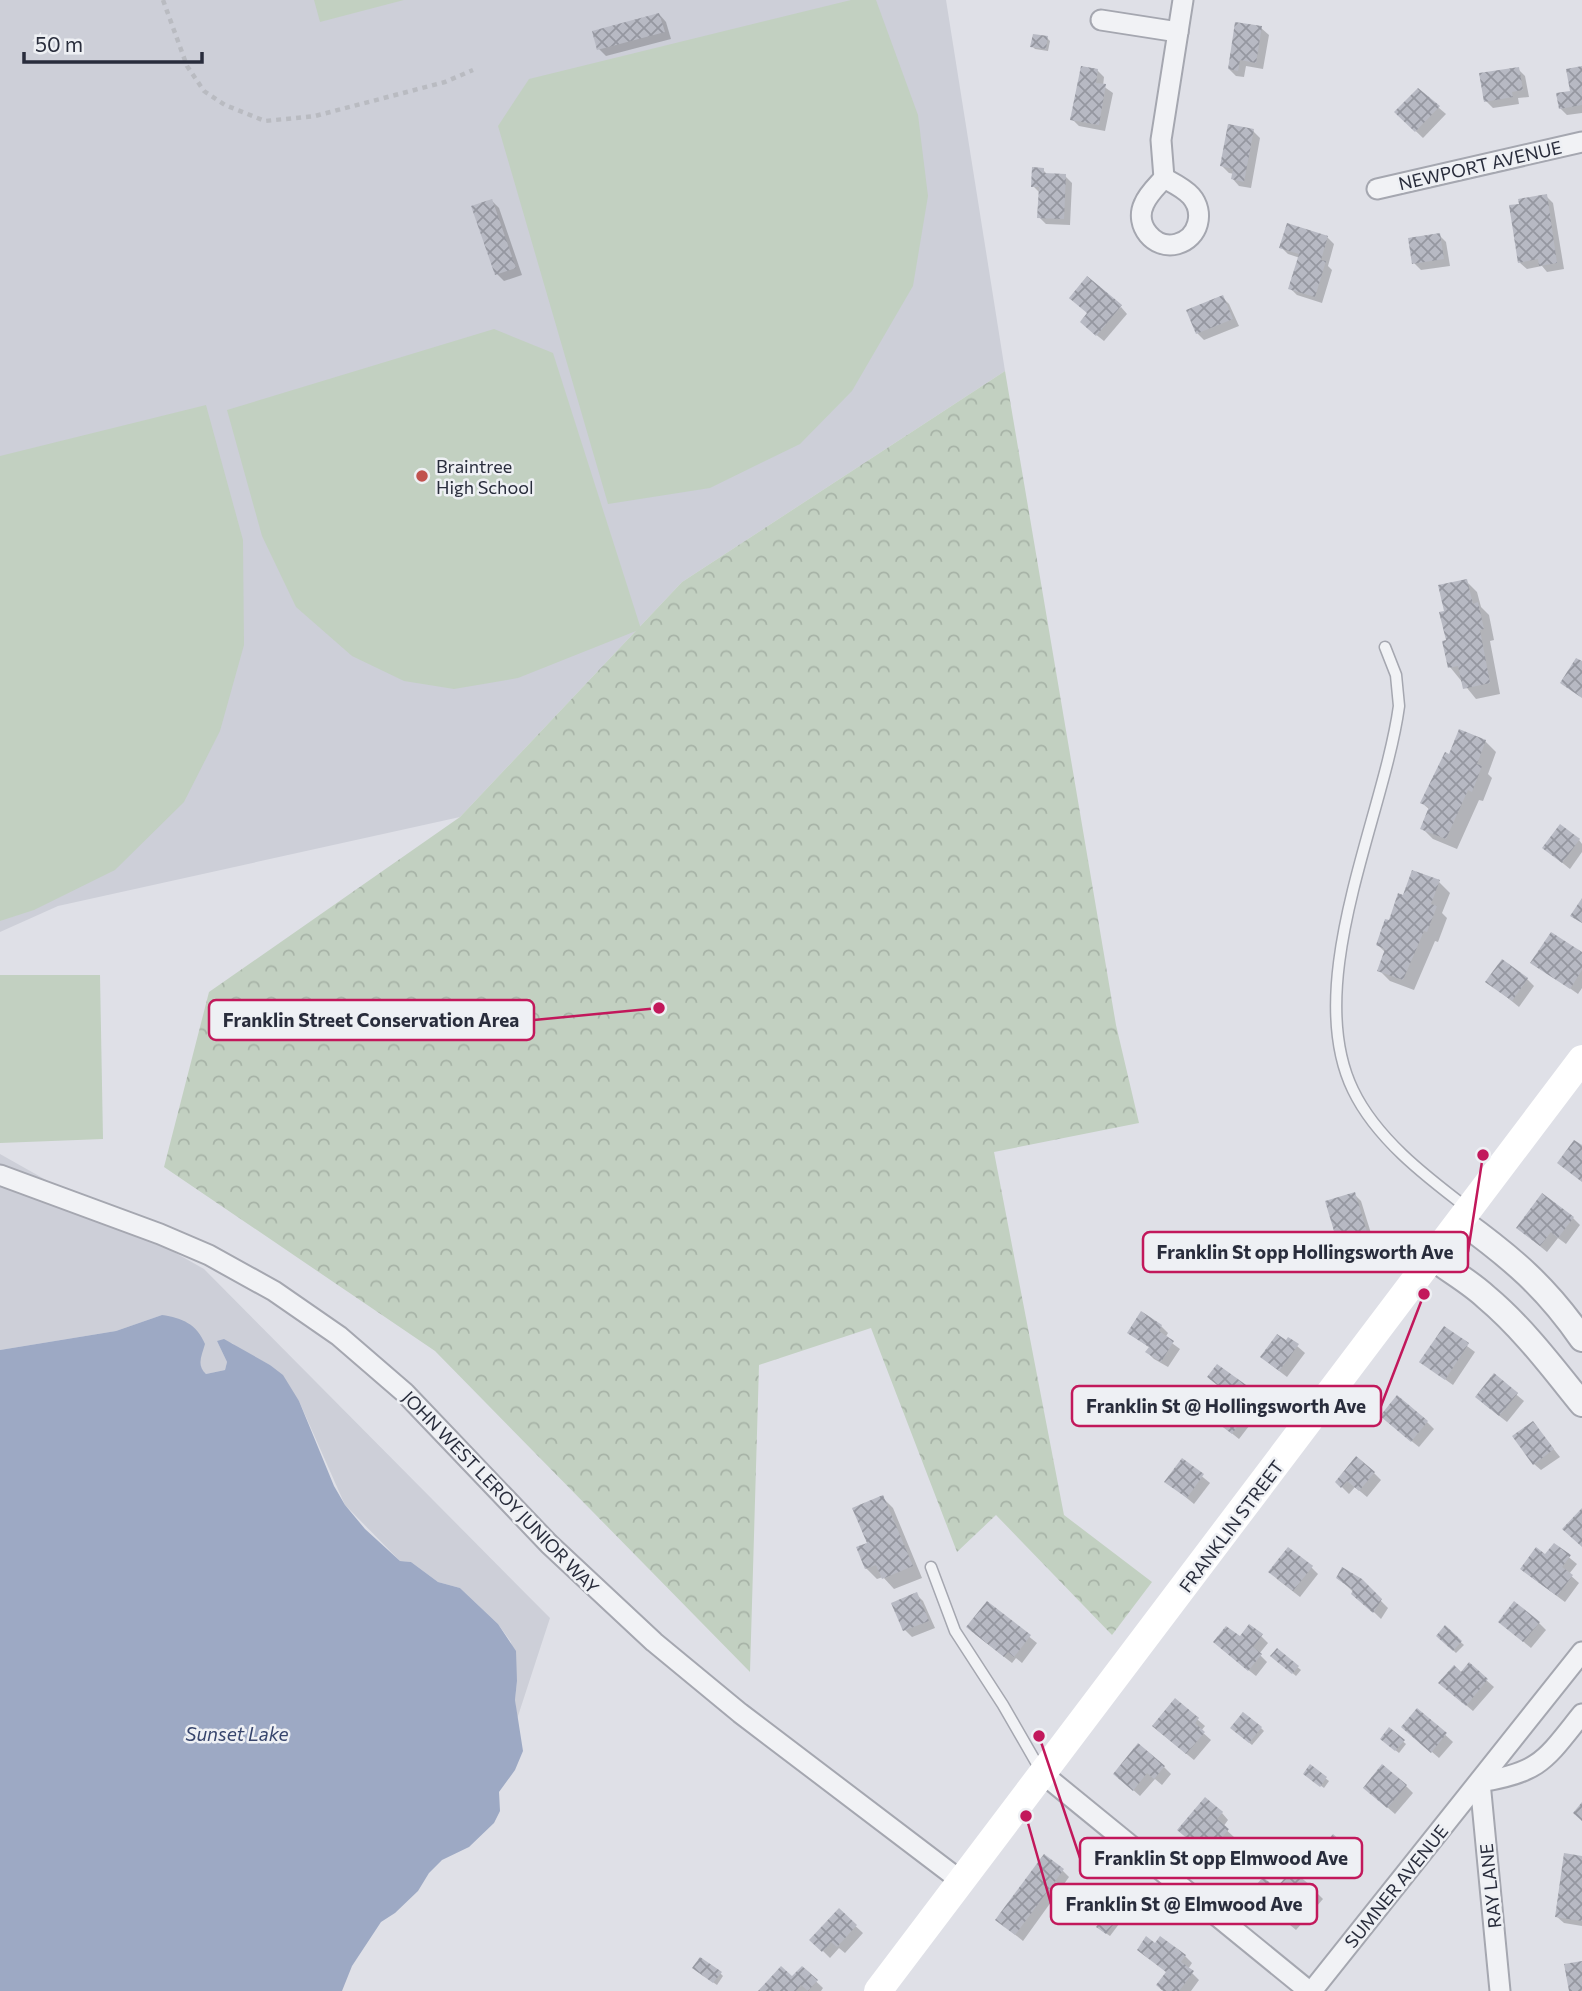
<svg xmlns="http://www.w3.org/2000/svg" width="1582" height="1991" viewBox="0 0 1582 1991" font-family="Commissioner,sans-serif">
  <defs>
    <pattern id="park-crowns" width="20" height="18" patternUnits="userSpaceOnUse" patternTransform="scale(1.75)"><rect width="20" height="18" fill="#c2d0c1"/><path d="M2 6a3 3 0 1 1 6 0M12 15a3 3 0 1 1 6 0" fill="none" stroke="#a7b3a7"/></pattern>
    <pattern id="building-cross-hatch" width="8" height="8" patternUnits="userSpaceOnUse" patternTransform="scale(1.75)"><rect width="8" height="8" fill="#b7b9c3"/><path d="M0 0l8 8M0 8l8-8" fill="none" stroke="#9597a0"/></pattern>
  </defs>
  <rect width="100%" height="100%" fill="#dfe0e7"/>
  <!-- built -->
  <g fill="#cdcfd8">
    <path d="M0,0H946L1005,371L682,582L460,817L58,906L0,932Z"/>
    <path d="M0,1154L204,1269L550,1618L517,1719L515,1700L517,1681L511,1642L498,1624L460,1588L438,1582L411,1562L400,1561L345,1505L299,1401L270,1365L242,1351L232,1343L217,1341L227,1362L225,1370L206,1374L201,1370L200,1362L162,1315L116,1331L0,1350Z"/>
  </g>
  <!-- park -->
  <path fill="url(#park-crowns)" d="M1005,371L1116,1025L1139,1123L994,1152L1064,1515L1152,1582L1112,1635L996,1515L957,1552L871,1328L759,1365L750,1672L435,1351L164,1167L209,992L460,817L682,582Z"/>
  <!-- pitch -->
  <g fill="#c2d0c1">
    <path d="M314,0H404L320,22Z"/>
    <path d="M851,0H876L918,115L928,196L913,286L852,391L800,444L710,488L608,504L498,126L529,79Z"/>
    <path d="M494,329L553,353L641,629L518,678L454,689L404,681L352,656L296,607L262,536L227,410Z"/>
    <path d="M206,405L243,540L244,645L220,731L184,802L115,870L34,910L0,921V456Z"/>
    <path d="M0,975H100L103,1139L0,1143Z"/>
  </g>
  <!-- water -->
  <path fill="#9da9c4" d="M162,1315C182,1318 197,1324 205,1344C202,1355 196,1365 206,1374L225,1370L227,1362L217,1341L224,1339L270,1365L283,1375L299,1401L334,1486L345,1505L365,1529L400,1561L411,1562L438,1582L460,1588L498,1624L516,1651L517,1681L515,1700L523,1751L515,1770L499,1792L500,1811L494,1823L469,1847L442,1860L429,1873L418,1891L395,1913L381,1922L352,1966L342,1991H0V1350L116,1331Z"/>
  <!-- shadow -->
  <g fill="#0003">
    <path d="M659,14L666,22L671,39L606,56L599,49Z"/>
    <path d="M1261,28L1269,35L1263,69L1246,66L1244,77L1236,76L1229,69Z"/>
    <path d="M1047,38L1050,41L1048,51L1035,49L1032,46Z"/>
    <path d="M1582,68V113L1567,115L1560,108L1572,93Z"/>
    <path d="M1518,69L1525,76L1529,97L1518,98L1519,104L1493,108L1486,101Z"/>
    <path d="M1097,70L1104,77L1103,86L1113,93L1105,131L1079,126L1072,119Z"/>
    <path d="M1418,90L1446,114L1423,138L1396,112Z"/>
    <path d="M1253,131L1260,138L1251,188L1239,186L1232,178L1234,174L1229,173L1222,166Z"/>
    <path d="M1043,170L1048,175L1065,176L1072,183L1070,225L1046,224L1039,217L1041,194L1033,186Z"/>
    <path d="M1546,196L1553,203L1564,269L1547,272L1542,266L1527,269L1519,262Z"/>
    <path d="M492,201L499,208L522,275L504,281L497,274Z"/>
    <path d="M1439,235L1446,242L1450,266L1421,270L1414,263Z"/>
    <path d="M1327,237L1334,244L1328,266L1332,270L1322,303L1297,295L1290,288L1300,258L1288,254L1281,247Z"/>
    <path d="M1222,297L1229,304L1239,326L1204,340L1197,333Z"/>
    <path d="M1121,307L1127,314L1104,341L1089,329Z"/>
    <path d="M1466,581L1477,592L1481,607L1489,615L1494,640L1490,641L1500,694L1476,699L1450,667L1446,612Z"/>
    <path d="M1485,741L1496,752L1488,774L1492,778L1483,801L1479,800L1457,849L1433,839L1422,828L1430,810L1422,803L1450,756Z"/>
    <path d="M1579,840L1582,844V852L1570,869L1544,848Z"/>
    <path d="M1439,882L1450,893L1442,913L1447,918L1438,942L1435,941L1414,990L1390,981L1379,970L1385,952L1378,945L1404,897Z"/>
    <path d="M1582,954V988L1578,994L1533,962Z"/>
    <path d="M1527,979L1534,986L1519,1007L1488,982Z"/>
    <path d="M1354,1194L1361,1201L1378,1256L1351,1264L1344,1257Z"/>
    <path d="M1573,1218L1580,1225L1566,1244L1558,1238L1547,1252L1518,1228Z"/>
    <path d="M1161,1326L1168,1333L1165,1338L1180,1349L1168,1367L1154,1359L1147,1352L1150,1348L1129,1333Z"/>
    <path d="M1444,1329L1475,1352L1453,1385L1421,1362Z"/>
    <path d="M1289,1339L1305,1353L1287,1377L1270,1364Z"/>
    <path d="M1218,1366L1266,1404L1239,1439L1205,1412L1223,1389Z"/>
    <path d="M1494,1376L1524,1401L1507,1422L1484,1404Z"/>
    <path d="M1427,1422L1434,1429L1419,1447L1389,1423Z"/>
    <path d="M1533,1423L1560,1457L1541,1470L1534,1464Z"/>
    <path d="M1182,1460L1210,1483L1194,1504L1166,1481Z"/>
    <path d="M1374,1473L1381,1480L1367,1497L1355,1487L1349,1494L1337,1482Z"/>
    <path d="M882,1497L893,1508L922,1578L894,1589L883,1577L877,1579L866,1568L870,1544Z"/>
    <path d="M1554,1545L1577,1564L1569,1574L1579,1583L1565,1602L1530,1576Z"/>
    <path d="M1311,1567L1318,1574L1300,1597L1277,1579Z"/>
    <path d="M1361,1581L1388,1608L1381,1619L1345,1584Z"/>
    <path d="M916,1594L923,1601L935,1628L912,1637L905,1630Z"/>
    <path d="M987,1603L1037,1643L1022,1663L1016,1658L1012,1663L975,1634Z"/>
    <path d="M1539,1623L1546,1630L1531,1648L1507,1628Z"/>
    <path d="M1445,1628L1464,1645L1456,1653L1438,1636Z"/>
    <path d="M1261,1636L1268,1643L1259,1654L1267,1662L1256,1676L1222,1649L1240,1638Z"/>
    <path d="M1277,1650L1301,1670L1296,1676L1273,1656Z"/>
    <path d="M1469,1665L1494,1687L1473,1711L1448,1690Z"/>
    <path d="M1176,1701L1205,1726L1201,1731L1211,1740L1194,1760L1161,1733Z"/>
    <path d="M1418,1710L1453,1742L1439,1758L1408,1731Z"/>
    <path d="M1261,1728L1264,1731L1252,1745L1235,1731Z"/>
    <path d="M1389,1730L1406,1744L1399,1753L1385,1742Z"/>
    <path d="M1164,1767L1171,1774L1162,1785L1155,1779L1140,1796L1122,1780Z"/>
    <path d="M1310,1767L1329,1781L1324,1788L1308,1776Z"/>
    <path d="M1406,1786L1413,1793L1395,1814L1372,1794Z"/>
    <path d="M1222,1813L1228,1820L1223,1827L1234,1837L1215,1860L1186,1837Z"/>
    <path d="M1333,1837L1356,1857L1340,1877L1313,1854L1322,1849Z"/>
    <path d="M1582,1858V1926L1564,1923L1556,1916Z"/>
    <path d="M1062,1870L1069,1877L1023,1941L997,1920Z"/>
    <path d="M1277,1891L1316,1892L1323,1899L1296,1930L1259,1899Z"/>
    <path d="M839,1911L863,1933L845,1953L839,1948L830,1958L812,1940Z"/>
    <path d="M1122,1913L1125,1916L1110,1936L1101,1930Z"/>
    <path d="M1156,1945L1185,1956L1192,1963L1188,1969L1199,1980L1191,1991H1164L1167,1973Z"/>
    <path d="M802,1968L823,1988L821,1991H761L792,1979Z"/>
    <path d="M697,1971L720,1973L723,1976L717,1985Z"/>
  </g>
  <!-- building -->
  <g fill="url(#building-cross-hatch)">
    <path d="M659,13L665,32L597,50L592,31Z"/>
    <path d="M1235,22L1262,26L1256,63L1240,60L1238,71L1228,69Z"/>
    <path d="M1033,34L1048,36L1046,49L1030,47Z"/>
    <path d="M1081,66L1098,69L1096,83L1106,84L1099,125L1070,120Z"/>
    <path d="M1582,66V105L1559,109L1556,93L1570,91L1566,69Z"/>
    <path d="M1519,67L1523,90L1512,92L1513,97L1484,102L1479,73Z"/>
    <path d="M1418,88L1440,106L1415,132L1394,112Z"/>
    <path d="M1228,124L1254,129L1244,182L1231,179L1233,169L1220,166Z"/>
    <path d="M1032,167L1044,168V173L1066,174L1064,219L1037,218L1039,187H1031Z"/>
    <path d="M1547,194L1557,263L1539,266L1538,259L1518,263L1509,205L1519,204L1518,199Z"/>
    <path d="M492,199L516,268L495,275L471,206Z"/>
    <path d="M1287,223L1328,236L1321,260L1326,261L1315,297L1288,289L1299,254L1279,248Z"/>
    <path d="M1440,233L1444,259L1412,264L1408,238Z"/>
    <path d="M1087,276L1122,305L1096,336L1080,322L1087,313L1069,298Z"/>
    <path d="M1223,295L1233,319L1196,334L1186,310Z"/>
    <path d="M1467,579L1473,604L1478,602L1484,629L1480,630L1490,683L1463,689L1458,666L1448,668L1442,641L1446,640L1439,612L1444,611L1438,585Z"/>
    <path d="M1576,658L1582,661V698L1560,683Z"/>
    <path d="M1459,729L1486,740L1477,764L1482,766L1472,792L1468,790L1446,839L1420,829L1429,807L1420,803L1445,752L1449,754Z"/>
    <path d="M1560,824L1580,839L1562,863L1542,848Z"/>
    <path d="M1412,870L1440,880L1431,904L1437,906L1427,932L1424,931L1403,980L1377,971L1385,949L1376,945L1385,919L1389,920L1398,893L1403,895Z"/>
    <path d="M1582,898V923L1570,916Z"/>
    <path d="M1551,932L1582,952V970L1570,989L1530,963Z"/>
    <path d="M1502,959L1528,978L1512,1001L1485,982Z"/>
    <path d="M1574,1140L1582,1145V1182L1557,1163Z"/>
    <path d="M1355,1192L1372,1249L1342,1258L1325,1201Z"/>
    <path d="M1542,1193L1574,1217L1558,1238L1551,1232L1540,1246L1516,1228Z"/>
    <path d="M1141,1311L1162,1325L1159,1331L1174,1341L1161,1362L1145,1352L1149,1347L1127,1333Z"/>
    <path d="M1444,1326L1469,1343L1445,1380L1419,1362Z"/>
    <path d="M1277,1334L1286,1340L1288,1337L1299,1344L1279,1371L1260,1357Z"/>
    <path d="M1217,1364L1260,1395L1232,1434L1203,1412L1221,1388L1207,1377Z"/>
    <path d="M1494,1373L1518,1393L1499,1416L1475,1397Z"/>
    <path d="M1397,1395L1428,1421L1411,1442L1380,1416Z"/>
    <path d="M1533,1421L1554,1449L1533,1465L1512,1436Z"/>
    <path d="M1356,1456L1375,1472L1359,1491L1347,1481L1341,1488L1335,1482Z"/>
    <path d="M1182,1458L1204,1474L1187,1498L1164,1482Z"/>
    <path d="M883,1495L913,1566L882,1579L876,1565L865,1569L856,1547L867,1543L852,1508Z"/>
    <path d="M1582,1508V1547L1562,1529Z"/>
    <path d="M1554,1543L1571,1555L1562,1567L1573,1575L1557,1596L1520,1569L1536,1547L1545,1554Z"/>
    <path d="M1288,1547L1313,1566L1293,1591L1268,1572Z"/>
    <path d="M1342,1567L1362,1579L1382,1599L1373,1613L1351,1594L1353,1590L1336,1578Z"/>
    <path d="M917,1592L929,1621L903,1631L891,1603Z"/>
    <path d="M987,1601L1031,1635L1014,1657L1008,1652L1004,1657L966,1627Z"/>
    <path d="M1514,1601L1540,1622L1523,1642L1498,1622Z"/>
    <path d="M1249,1624L1263,1634L1253,1647L1262,1654L1248,1671L1213,1642L1226,1626L1240,1636Z"/>
    <path d="M1445,1625L1462,1641L1453,1651L1436,1636Z"/>
    <path d="M1277,1648L1299,1666L1292,1674L1270,1656Z"/>
    <path d="M1469,1662L1488,1679L1466,1706L1438,1683L1454,1665L1461,1672Z"/>
    <path d="M1175,1698L1199,1718L1195,1723L1205,1732L1186,1754L1152,1726Z"/>
    <path d="M1417,1708L1447,1733L1431,1753L1401,1727Z"/>
    <path d="M1243,1712L1262,1727L1249,1743L1230,1728Z"/>
    <path d="M1389,1727L1405,1740L1395,1751L1380,1739Z"/>
    <path d="M1138,1743L1165,1766L1154,1779L1147,1773L1133,1791L1113,1774Z"/>
    <path d="M1310,1764L1327,1777L1320,1787L1303,1774Z"/>
    <path d="M1382,1764L1407,1785L1387,1808L1363,1788Z"/>
    <path d="M1205,1797L1223,1812L1217,1819L1229,1829L1207,1855L1177,1830Z"/>
    <path d="M1582,1802V1821L1573,1813Z"/>
    <path d="M1333,1834L1350,1849L1332,1871L1304,1847L1312,1838L1322,1847Z"/>
    <path d="M1564,1853L1582,1856V1921L1555,1917Z"/>
    <path d="M1044,1854L1064,1869L1015,1935L995,1920Z"/>
    <path d="M1292,1870L1317,1891L1289,1925L1250,1892L1263,1877L1276,1888Z"/>
    <path d="M1101,1895L1123,1912L1106,1934L1096,1927L1102,1918L1090,1910Z"/>
    <path d="M839,1908L857,1925L837,1947L831,1942L822,1952L809,1940Z"/>
    <path d="M1146,1936L1155,1943L1160,1936L1186,1955L1181,1962L1194,1971L1179,1991H1163L1156,1985L1166,1972L1137,1950Z"/>
    <path d="M700,1957L722,1972L713,1983L692,1968Z"/>
    <path d="M1582,1961V1991H1569L1564,1964Z"/>
    <path d="M781,1966L792,1976L802,1966L818,1980L808,1991L801,1985L796,1991H758Z"/>
  </g>
  <g fill="none" stroke-linecap="round" stroke-linejoin="round">
    <!-- service casing -->
    <g stroke="#a5a7b0" stroke-width="13">
      <g id="service">
        <path d="M1385,647L1396,675L1399,706C1384,816 1301,983 1353,1090C1376,1138 1424,1175 1466,1207"/>
        <path d="M931,1567L955,1631L1003,1705L1041,1771"/>
      </g>
    </g>
    <!-- minor casing -->
    <g stroke="#a5a7b0" stroke-width="23">
      <g id="minor">
        <path d="M1101,20L1178,32"/>
        <path d="M1164,178C1173,183 1184,188 1191,196C1205,212 1199,238 1177,244C1154,250 1134,225 1144,204C1148,194 1157,186 1164,178Z"/>
        <path d="M1164,178L1161,140L1183,0"/>
        <path d="M1377,189L1582,142"/>
        <path d="M0,1175L160,1234L209,1255L274,1291L339,1336L405,1393L549,1544L654,1642L740,1713L961,1881"/>
        <path d="M1043,1774L1309,1991"/>
        <path d="M1480,1782L1500,1991"/>
        <path d="M1480,1782C1541,1772 1545,1760 1582,1714"/>
        <path d="M1312,1991L1582,1652"/>
      </g>
    </g>
    <!-- tertiary casing -->
    <g stroke="#a5a7b0" stroke-width="28">
      <g id="tertiary">
        <path d="M1461,1221C1512,1258 1546,1287 1582,1339"/>
        <path d="M1433,1258C1450,1271 1470,1282 1486,1297C1523,1328 1552,1367 1582,1404"/>
      </g>
    </g>
    <!-- path -->
    <path stroke="#b9bbc1" stroke-width="4.5" stroke-dasharray="5 5" stroke-linecap="butt" d="M163,0L187,66L204,91L225,105L265,121L315,116L445,82L473,70"/>
    <!-- service -->
    <use href="#service" stroke="#f1f2f5" stroke-width="10"/>
    <!-- minor -->
    <use href="#minor" stroke="#f1f2f5" stroke-width="19"/>
    <!-- tertiary -->
    <use href="#tertiary" stroke="#f1f2f5" stroke-width="24"/>
    <!-- secondary -->
    <path stroke="#fff" stroke-width="28" d="M878,1991L1582,1059"/>
  </g>
  <!-- markers -->
  <circle fill="#c1524e" stroke="#eef0f4" stroke-width="2.5" cx="422" cy="476" r="7"/>
  <g text-anchor="middle" dominant-baseline="central" stroke-width="5" stroke-linejoin="round" paint-order="stroke">
    <!-- street labels -->
    <g font-size="18" fill="#292d3c" stroke="#eef0f4">
      <text transform="translate(1480 165) rotate(-13)">NEWPORT AVENUE</text>
      <text transform="translate(501 1492) rotate(46)">JOHN WEST LEROY JUNIOR WAY</text>
      <text transform="translate(1231 1526) rotate(-53)">FRANKLIN STREET</text>
      <text transform="translate(1396 1886) rotate(-51)">SUMNER AVENUE</text>
      <text transform="translate(1490 1886) rotate(-96)">RAY LANE</text>
    </g>
    <!-- poi labels -->
    <g font-size="18" fill="#292d3c" stroke="#eef0f4" text-anchor="start">
      <text x="436" y="466">Braintree<tspan x="436" dy="21">High School</tspan></text>
    </g>
    <!-- water labels -->
    <g font-size="19" font-style="italic" fill="#37456c" stroke="#eef0f4">
      <text x="237" y="1733">Sunset Lake</text>
    </g>
  </g>
  <!-- callouts -->
  <path fill="none" stroke="#c2185b" stroke-width="2.5" d="M659 1008L534 1020M1483 1155L1468 1252M1424 1294L1381 1406M1039 1736L1080 1858M1026 1816L1051 1904"/>
  <g fill="#c2185b" stroke="#eef0f4" stroke-width="2.5">
    <circle cx="659" cy="1008" r="7"/>
    <circle cx="1483" cy="1155" r="7"/>
    <circle cx="1424" cy="1294" r="7"/>
    <circle cx="1039" cy="1736" r="7"/>
    <circle cx="1026" cy="1816" r="7"/>
  </g>
  <g fill="#eef0f4" stroke="#c2185b" stroke-width="2.5">
    <rect x="209" y="1000" width="325" height="40" rx="7"/>
    <rect x="1143" y="1232" width="325" height="40" rx="7"/>
    <rect x="1072" y="1386" width="309" height="40" rx="7"/>
    <rect x="1080" y="1838" width="282" height="40" rx="7"/>
    <rect x="1051" y="1884" width="266" height="40" rx="7"/>
  </g>
  <g font-size="19" text-anchor="middle" font-weight="bold" fill="#292d3c">
    <text x="371" y="1027">Franklin Street Conservation Area</text>
    <text x="1305" y="1259">Franklin St opp Hollingsworth Ave</text>
    <text x="1226" y="1413">Franklin St @ Hollingsworth Ave</text>
    <text x="1221" y="1865">Franklin St opp Elmwood Ave</text>
    <text x="1184" y="1911">Franklin St @ Elmwood Ave</text>
  </g>
  <!-- scale -->
  <path d="M24 52v10h178v-10" fill="none" stroke="#292d3c" stroke-width="3.5"/>
  <text x="35" y="52" font-size="21" fill="#292d3c" stroke="#eef0f4" stroke-width="5" paint-order="stroke">50 m</text>
</svg>
